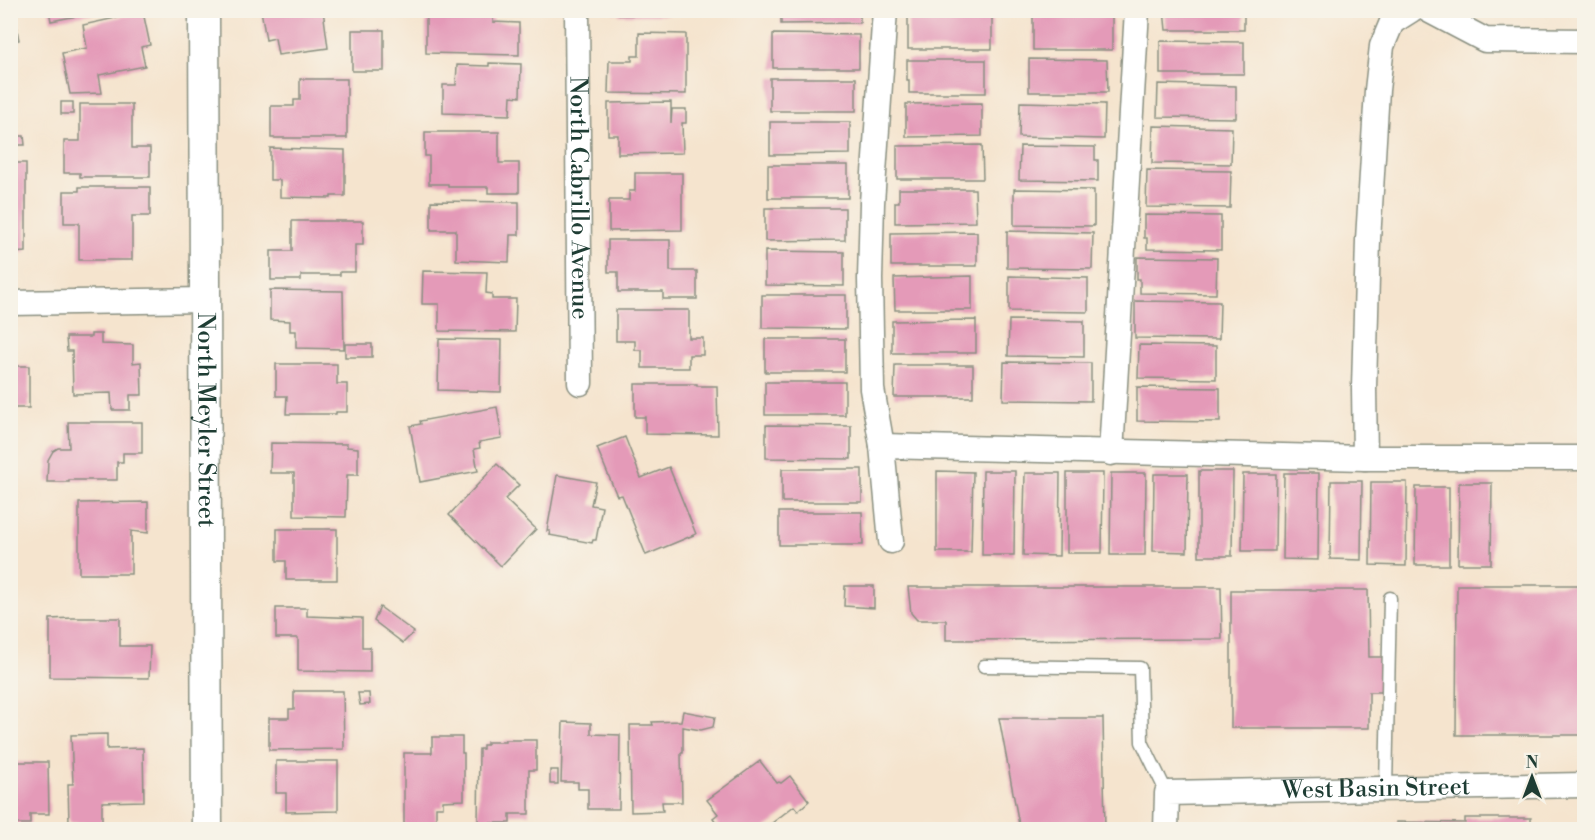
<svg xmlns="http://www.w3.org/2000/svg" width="1595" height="840" viewBox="0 0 1595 840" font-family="'Libre Bodoni',serif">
  <rect width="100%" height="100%" fill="#f7f3e8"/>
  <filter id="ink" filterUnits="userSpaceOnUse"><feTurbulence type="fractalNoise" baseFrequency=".0167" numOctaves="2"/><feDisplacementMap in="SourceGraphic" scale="12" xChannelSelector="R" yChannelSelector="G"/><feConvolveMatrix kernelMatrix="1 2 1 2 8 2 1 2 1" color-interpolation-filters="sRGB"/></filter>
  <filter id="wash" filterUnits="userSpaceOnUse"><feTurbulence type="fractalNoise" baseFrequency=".008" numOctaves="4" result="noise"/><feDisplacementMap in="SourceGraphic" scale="24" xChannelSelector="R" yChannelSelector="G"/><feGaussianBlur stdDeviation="1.35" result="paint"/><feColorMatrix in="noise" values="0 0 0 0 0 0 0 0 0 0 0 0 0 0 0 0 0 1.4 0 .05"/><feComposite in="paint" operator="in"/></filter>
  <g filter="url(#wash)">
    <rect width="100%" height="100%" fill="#f5e4ce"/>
    <g id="blocks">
      <!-- building -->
      <g fill="#e49ab8">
        <path d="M10,10H13L19,40L10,42Z"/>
        <path d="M49,10H103V11L51,21Z"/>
        <path d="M261,10H323L328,48L278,55L275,38L266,40Z"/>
        <path d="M440,10H493V22L519,23V55L426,53V13H440Z"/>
        <path d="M613,10H674V13L669,12V15H619V12L613,13Z"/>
        <path d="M781,10H860V23L781,24Z"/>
        <path d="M1164,10H1244V30H1166Z"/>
        <path d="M143,12L150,45L141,47L145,66L99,75L102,93L70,94L62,53L87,48L83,25Z"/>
        <rect x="908" y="16" width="84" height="33"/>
        <rect x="1033" y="16" width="79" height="34"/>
        <rect x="352" y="30" width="32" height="41"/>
        <path d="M639,33L686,34V94L608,93L609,61H632V56H639Z"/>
        <path d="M773,34L859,35V68H773Z"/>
        <path d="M1160,41L1244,42V74H1160Z"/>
        <path d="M1029,59L1107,60L1108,92H1029Z"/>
        <path d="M907,60H986V93H909V80H907Z"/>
        <path d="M489,63L521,64L520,97L511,96L510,115L443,113V85H456L457,65L489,66Z"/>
        <rect x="770" y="78" width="86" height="33"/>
        <path d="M300,79H347V138H271V106H294V100H300Z"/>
        <path d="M1158,84L1236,86V118L1157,117Z"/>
        <rect x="61" y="102" width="12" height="12"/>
        <path d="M671,102V123L672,109H686V123H682L683,153L618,154V135H608V103Z"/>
        <path d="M1020,102L1105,104L1104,139L1019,137Z"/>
        <path d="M982,103V136L906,137V104Z"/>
        <path d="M80,104H132V148H150V177H80V173H64V141H80Z"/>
        <path d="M770,122H850V154L770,155Z"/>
        <path d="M1153,126L1232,128L1231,164L1152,163Z"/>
        <path d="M425,132H499V163H519V193H488V187H448V184H429V156H425Z"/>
        <path d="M10,136H24L25,145H10Z"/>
        <path d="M982,145L983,179H897V146Z"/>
        <path d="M1020,146L1095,147V160H1098V181L1019,180Z"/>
        <path d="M270,148L345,150V196H331V198L280,197V180H270Z"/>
        <path d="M10,163H26V252L10,253Z"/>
        <rect x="768" y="165" width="80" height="33"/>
        <path d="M1147,170L1231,171L1230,208L1146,207Z"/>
        <path d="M635,173H682V230L609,231V200H629V191H635Z"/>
        <path d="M79,187H150V216H132V260H79V223H64V191H79Z"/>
        <path d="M899,189H975L976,222L895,223V202H899Z"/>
        <path d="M1014,189L1094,190V226L1014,225Z"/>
        <path d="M431,201L519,202V235H510L509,262L456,260V230H431Z"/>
        <path d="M765,208H845V240L765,241Z"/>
        <path d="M1144,215L1221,216V250L1147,249V238H1144Z"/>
        <path d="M292,221H363V245H355V272H340V275H301V280H271V251H292Z"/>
        <path d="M1007,231L1093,233L1092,269L1007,268Z"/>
        <path d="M977,232V266H891V233Z"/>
        <path d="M608,240H670V271H697V299H663V292H618V272H608Z"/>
        <path d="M765,251L844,252V286L765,285Z"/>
        <path d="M1137,257L1217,258L1216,294L1140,293V279H1137Z"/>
        <path d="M423,271L487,272L486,293L492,294V299H516L515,332L439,331V304H422Z"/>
        <path d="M972,276V310H895L894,278Z"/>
        <path d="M1009,276L1088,278V312L1009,311Z"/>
        <path d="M270,290L343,291L344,349L296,348V331H290V321L270,320Z"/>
        <path d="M762,295H846V329L762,328Z"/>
        <path d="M1135,301L1220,302L1219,339L1135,338Z"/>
        <path d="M616,310H689V338H703V355H689V368H642V350H635V341H616Z"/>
        <path d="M976,320V353H892V321Z"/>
        <path d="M1009,320L1084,321V357L1008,356Z"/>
        <path d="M91,334H101V344L133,345V363L141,362L142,395H130V410H112L111,393L73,394L72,351H67L66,337H91Z"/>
        <path d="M439,339L502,340L501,392L438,390Z"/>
        <rect x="765" y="339" width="80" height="33"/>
        <rect x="345" y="344" width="27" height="13"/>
        <path d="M1139,345L1216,346V379L1138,378Z"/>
        <path d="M1004,362L1091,363V401L1003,400Z"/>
        <path d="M276,364H337V384H347V412H336V414H286L287,396H276Z"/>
        <path d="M895,365H973V397H894Z"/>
        <rect x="10" y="366" width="19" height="42"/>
        <rect x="765" y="382" width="80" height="33"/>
        <path d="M635,384H697V386H717L718,435L645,434V417H635Z"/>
        <path d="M1137,387L1220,388V422L1137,421Z"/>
        <path d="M497,407L502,438L479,442L480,448L474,449L478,471L420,482L410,426L421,424L420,421Z"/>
        <path d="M68,422H142V453H123V462H117V480H69V482H47L48,460L53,451L58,448H69Z"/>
        <path d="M766,425L851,426V459L766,458Z"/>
        <path d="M625,437L641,478L669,467L696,534L646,555L622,495L617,496L597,448Z"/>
        <path d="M271,443L347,444V447L358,448V475H347L346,517L294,516V473H270Z"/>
        <path d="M497,464L519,485L505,499L536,529L501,566L449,515Z"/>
        <rect x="782" y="469" width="80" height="33"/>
        <path d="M937,471L973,472L971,552H937Z"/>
        <path d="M983,471H1015L1014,555H982Z"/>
        <path d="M1199,471H1233L1232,556H1199Z"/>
        <path d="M1025,473H1060L1059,556L1023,555Z"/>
        <path d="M1067,473H1103L1102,553H1067Z"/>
        <path d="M1111,473H1146L1145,555H1110Z"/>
        <path d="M1284,473H1319L1318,560L1283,559Z"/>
        <path d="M1154,474H1188L1187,552L1153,551Z"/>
        <path d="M1243,474H1276L1275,551H1242Z"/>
        <path d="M557,475L596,482L591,505L602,507L596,540H593L592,543L549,535L550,531H547Z"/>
        <path d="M1331,481H1362L1361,560L1330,559Z"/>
        <path d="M1371,482H1407L1406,566L1370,565Z"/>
        <path d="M1459,483H1492L1491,564H1458Z"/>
        <path d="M1416,487H1449V565H1415Z"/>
        <path d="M148,502V533L131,531V574H79V503Z"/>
        <path d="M779,512H862L863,545H779Z"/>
        <path d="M277,529H337V580H286V561H277Z"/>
        <path d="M1457,585H1584V735H1456Z"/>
        <path d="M845,586H874V608L844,606Z"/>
        <path d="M908,587H1221L1222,639L946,640V620H917L911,613Z"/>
        <path d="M1231,590H1368L1369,657H1383V692H1369V728H1231Z"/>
        <path d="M380,607L414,632L403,643L374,621Z"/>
        <path d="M276,608H307V616L362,618V647H370V672L298,671V638H276Z"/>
        <path d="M73,618H120V646H150L149,678L50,677V619Z"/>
        <path d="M294,691H343L344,749L269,750V718H289V709H294Z"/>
        <path d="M358,693H369L370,704L360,705Z"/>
        <path d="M683,711L715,717L713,727L701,730L683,727V753H681L682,802H662L663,811L631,812L630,725H653L652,722L681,721Z"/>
        <path d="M999,718H1103L1105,830H1020Z"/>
        <path d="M563,722L591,723V734L620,735L619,809H588V789H578V782H561Z"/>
        <path d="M107,734V749L143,748L144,801L102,802V823H69L68,784H73L71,735Z"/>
        <path d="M432,737H462V753H464V800L443,801V807H436V830H404V753H432Z"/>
        <path d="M505,740H536V770H529V814H510V823H478L479,749H483V745H487V742H505Z"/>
        <path d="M276,761H338V811L286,812V793H276Z"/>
        <path d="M760,761L777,783L779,782L781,783L790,776L809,801L798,811L794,806L763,830H713L718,825L713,818L718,814L707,800Z"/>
        <path d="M10,762H48L49,814H30V824H10Z"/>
        <rect x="550" y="770" width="8" height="14"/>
        <path d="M1465,818H1531V830H1396V822L1465,823Z"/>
      </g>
    </g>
  </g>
  <g filter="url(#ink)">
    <use href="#blocks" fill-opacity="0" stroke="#8a9081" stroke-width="1.5"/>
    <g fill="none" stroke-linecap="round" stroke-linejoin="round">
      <!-- service casing -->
      <g stroke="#8a9081" stroke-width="15">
        <g id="service">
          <path d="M984,666L1140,668L1142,742L1167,793"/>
          <path d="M1386,788L1390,598"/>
        </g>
      </g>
      <!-- minor casing -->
      <g stroke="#8a9081" stroke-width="27">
        <g id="minor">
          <path id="s1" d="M577,10L580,383"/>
          <path d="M885,10L872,203L870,279L872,389L882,446L891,541"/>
          <path d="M1428,10L1485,40L1584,41"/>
          <path d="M10,303L206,300"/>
          <path d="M882,446L1365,458H1584"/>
          <path d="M1111,453L1137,10"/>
          <path d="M1365,458L1364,388L1368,240L1377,90L1382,46L1392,22L1411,10"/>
          <path id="s2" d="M1166,830L1167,793L1584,785"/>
        </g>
      </g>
      <!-- tertiary casing -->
      <g stroke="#8a9081" stroke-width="33">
        <g id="tertiary">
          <path id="s3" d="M204,10L207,830"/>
        </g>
      </g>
      <!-- service -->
      <use href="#service" stroke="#fff" stroke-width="12"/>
      <!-- minor -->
      <use href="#minor" stroke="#fff" stroke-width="24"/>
      <!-- tertiary -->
      <use href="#tertiary" stroke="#fff" stroke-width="30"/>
    </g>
  </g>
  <g text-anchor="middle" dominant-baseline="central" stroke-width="4.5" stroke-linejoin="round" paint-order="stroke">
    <!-- street labels -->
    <g font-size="24" fill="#1f3d34" stroke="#f7f3e8">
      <text stroke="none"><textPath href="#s1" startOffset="188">North Cabrillo Avenue</textPath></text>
      <text stroke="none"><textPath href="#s3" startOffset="410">North Meyler Street</textPath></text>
      <text stroke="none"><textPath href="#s2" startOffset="246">West Basin Street</textPath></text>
    </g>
  </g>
  <!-- margin -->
  <rect width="1595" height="840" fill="none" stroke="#f7f3e8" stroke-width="36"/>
  <!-- north arrow -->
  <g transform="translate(1532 777)" stroke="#f7f3e8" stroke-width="4.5" paint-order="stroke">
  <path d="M0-4.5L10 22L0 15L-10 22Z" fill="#1f3d34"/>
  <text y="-9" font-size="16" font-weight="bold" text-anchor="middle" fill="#1f3d34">N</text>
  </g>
</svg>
